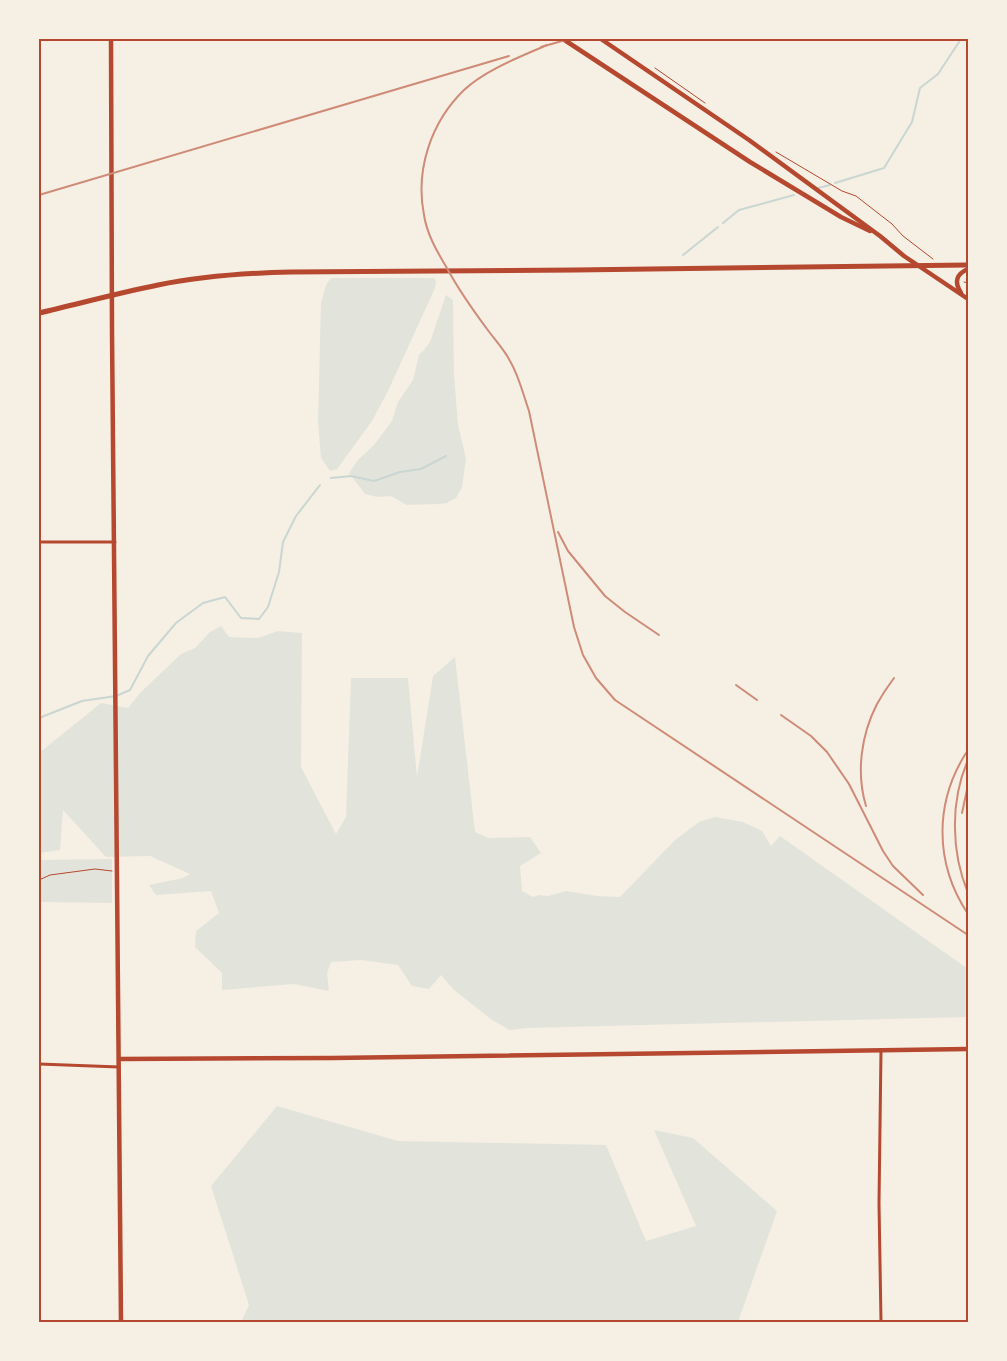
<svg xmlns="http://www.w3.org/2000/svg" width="1007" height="1361" viewBox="0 0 1007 1361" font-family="Jost,sans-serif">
  <rect width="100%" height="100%" fill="#f6efe4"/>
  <!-- green -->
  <g fill="#e2e4dc">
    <path d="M331,278H435L436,283L435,288L388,391L372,421L337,469L330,471L321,458L318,422L321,303L326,285Z"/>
    <path d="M446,295L453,300L454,375L458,425L466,459L462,487L456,498L447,503L440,504L407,505L391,496L377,497L365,494L349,473L358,460L374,445L392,421L398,402L413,380L419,355L424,350L430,342Z"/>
    <path d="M221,626L229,637L258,638L278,631L302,633L301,767L336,834L346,817L351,678H408L417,777L433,676L455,657L475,832L488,838L530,837L541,853L520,866L522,891L533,897L539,895L548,896L566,891L597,896L620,897L675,840L699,822L715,817L743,822L762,831L771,846L780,836L968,969V1017L527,1028L510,1030L492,1020L453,989L441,975L429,989L412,986L398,965L361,960L331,962L327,973L329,991L294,984L222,990V973L195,947L196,931L219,913L211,891L156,895L149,885L183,878L190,874L150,856L106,857L63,810L60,850L39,853V753L101,703L128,708L140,693L181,654L195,648L210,632Z"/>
    <path d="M112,859V903L39,902V860Z"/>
    <path d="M277,1106L398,1141L606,1145L646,1241L696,1226L654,1130L693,1138L777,1211L738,1322H241L249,1305L211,1186Z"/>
  </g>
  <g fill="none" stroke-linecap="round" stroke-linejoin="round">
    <!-- stream -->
    <g stroke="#c9d6d2" stroke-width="2">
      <path d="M835,183L884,168L912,122L920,88L938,74L961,39"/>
      <path d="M818,188L830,185"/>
      <path d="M723,223L739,210L794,195"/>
      <path d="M683,255L718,227"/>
      <path d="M331,478L351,476L374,481L400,472L421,469L446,456"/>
      <path d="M39,718L82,701L116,696L130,690L148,656L176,623L203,603L225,597L241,618L259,619L268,607L279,572L283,542L296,516L320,485"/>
    </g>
    <!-- path -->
    <g stroke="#b5482f" stroke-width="1">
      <path d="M655,68L705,103"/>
      <path d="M776,152L842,191L856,196L892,224L903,236L933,259"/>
      <path d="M964,282L968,283"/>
      <path d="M39,880L50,875L95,869L112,871"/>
    </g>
    <!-- minor -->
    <g stroke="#b5482f" stroke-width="3">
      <path d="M39,542H115"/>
      <path d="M881,1050L879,1203L881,1322"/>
      <path d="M39,1064L119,1067"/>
    </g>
    <!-- tertiary -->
    <g stroke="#b5482f" stroke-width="4.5">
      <path d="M111,39L112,332L121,1322"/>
      <path d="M563,39L750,162L841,217L870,231"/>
      <path d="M601,39L749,140L880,236L904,256L968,299"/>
      <path d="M961,293C954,282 956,274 968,269"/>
      <path d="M120,1059L333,1058L968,1049"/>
    </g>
    <!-- secondary -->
    <path stroke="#b5482f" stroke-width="5" d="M39,313C78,304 118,293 158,285C202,276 247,273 291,272L575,270L968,265"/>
    <!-- rail -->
    <g stroke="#cf8b77" stroke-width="2">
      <path d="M547,45C520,57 485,70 464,90C431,122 415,170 424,215C427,235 438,253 448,270C460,292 475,313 490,333C497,342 505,351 510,361C519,376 523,394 529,411L574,627L583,655L596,678L615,700L968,935"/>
      <path d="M541,47L569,39"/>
      <path d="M39,195L509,56"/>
      <path d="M558,532L568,551L605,596L625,612L659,635"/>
      <path d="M736,685L757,700"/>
      <path d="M781,715L811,736L827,752L849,784L883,851L893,866L923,895"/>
      <path d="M968,750C934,801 934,863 968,914"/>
      <path d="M968,760C950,801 951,852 968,893"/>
      <path d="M866,806C856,773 861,735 877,704C882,695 888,686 894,678"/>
      <path d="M962,813L968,785"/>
    </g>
  </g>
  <!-- border -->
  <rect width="1007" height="1361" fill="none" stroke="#f6efe4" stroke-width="80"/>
  <rect x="40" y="40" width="927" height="1281" fill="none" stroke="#b5482f" stroke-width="2"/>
</svg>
